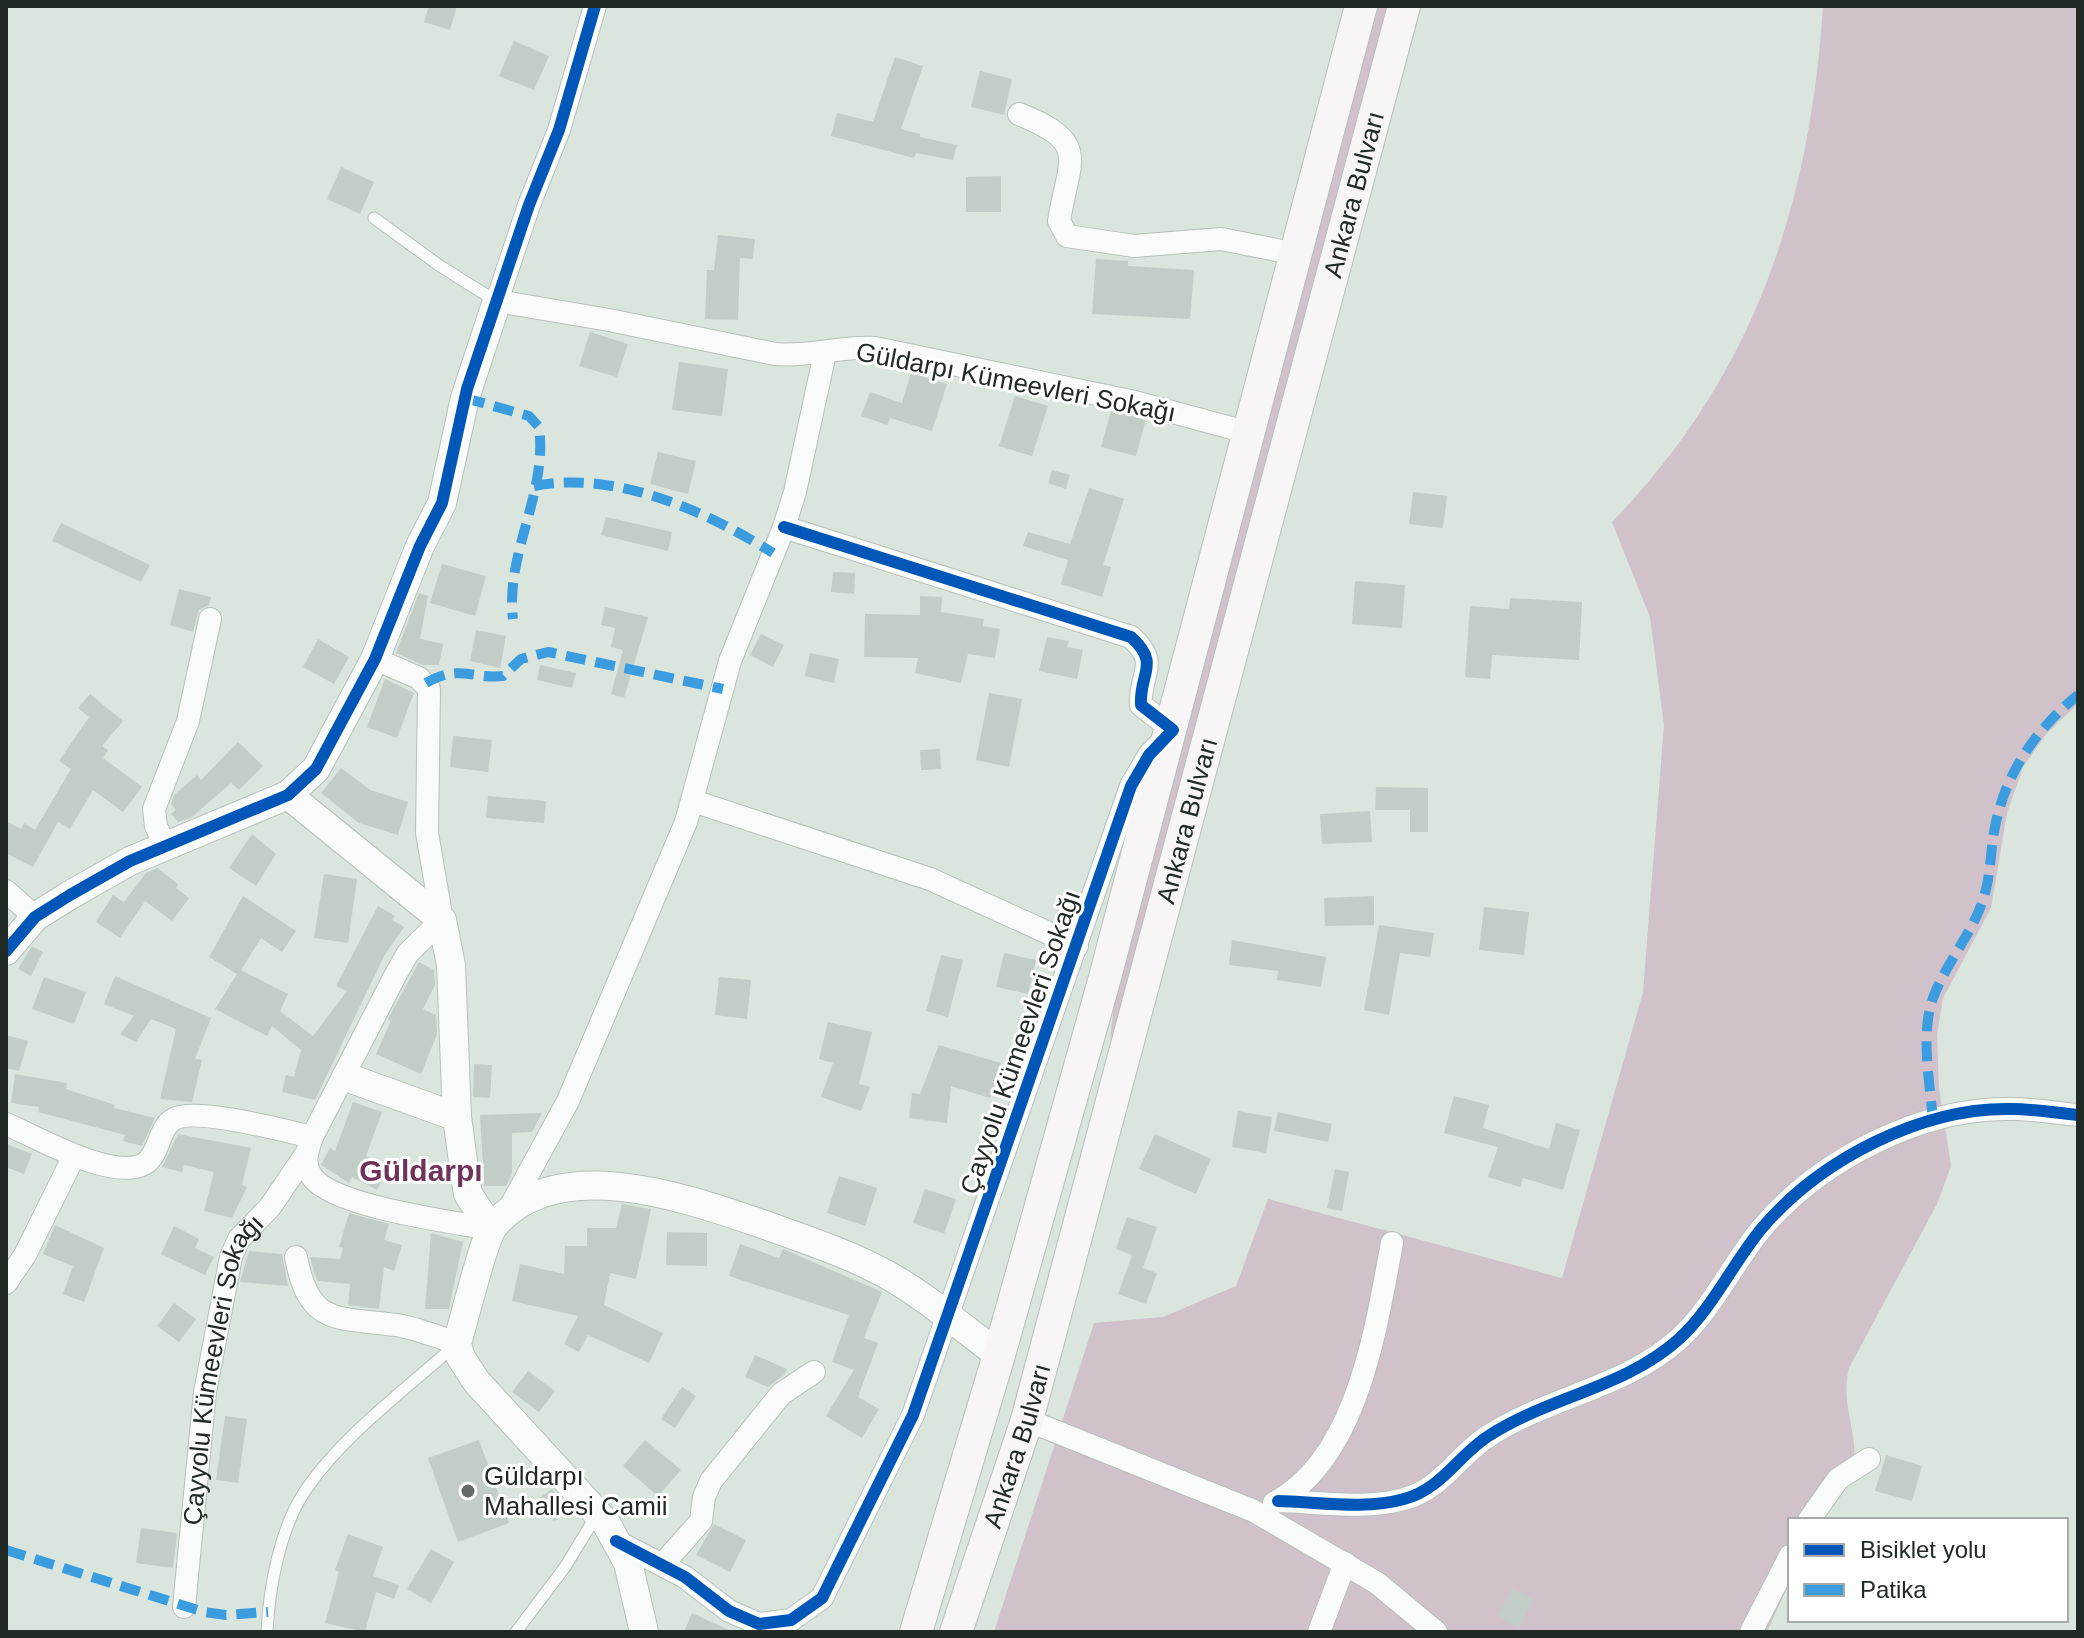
<svg xmlns="http://www.w3.org/2000/svg" width="2084" height="1638" viewBox="0 0 2084 1638" font-family="Helvetica,sans-serif">
  <rect width="100%" height="100%" fill="#d9e5dd"/>
  <!-- green -->
  <g fill="#d0c1ca">
    <path d="M1377,6H1387L1124,999L1110,1040L1115,996Z"/>
    <path d="M1823,6H2078V704L2047,733L2023,767L2007,813L1991,908L1943,998L1937,1035L1939,1088L1951,1166L1937,1204L1849,1368C1842,1397 1851,1416 1854,1444C1857,1473 1837,1497 1824,1520H1790V1581L1767,1632H994L1094,1323L1163,1317L1236,1286L1268,1199L1562,1278L1643,992L1664,725L1650,617L1612,522C1754,376 1810,206 1823,6Z"/>
  </g>
  <!-- building -->
  <g fill="#c3cdc7">
    <path d="M429,6H457L450,30L424,22Z"/>
    <path d="M514,41L549,56L534,90L499,76Z"/>
    <path d="M895,57L923,66L901,129L920,134V137L957,145L953,160L916,153L914,158L831,136L837,113L873,122Z"/>
    <path d="M980,71L1012,79L1004,115L971,107Z"/>
    <path d="M341,167L374,182L360,214L327,199Z"/>
    <path d="M1001,176V212H966V177Z"/>
    <path d="M718,235L755,239L753,259L740,258L738,320L705,319L707,270H714Z"/>
    <path d="M1096,259L1128,261V266L1194,270L1190,319L1092,314Z"/>
    <path d="M590,332L628,344L617,377L579,366Z"/>
    <path d="M679,362L728,369L722,416L672,410Z"/>
    <path d="M911,373L947,384L932,431L890,418L887,425L861,416L870,392L902,403Z"/>
    <path d="M1015,396L1048,406L1032,456L999,446Z"/>
    <path d="M1111,411L1146,419L1136,456L1101,447Z"/>
    <path d="M658,452L696,461L688,494L650,484Z"/>
    <path d="M1052,470L1070,475L1066,489L1048,483Z"/>
    <path d="M1089,488L1124,499L1103,565L1111,567L1102,597L1061,584L1068,560L1023,546L1028,532L1070,544Z"/>
    <path d="M1413,492L1447,496L1443,528L1409,524Z"/>
    <path d="M606,517L672,532L668,551L601,535Z"/>
    <path d="M61,523L150,565L141,582L52,541Z"/>
    <path d="M442,564L486,576L475,616L430,603Z"/>
    <path d="M833,572L855,573L854,594L831,592Z"/>
    <path d="M1355,581L1405,585L1402,628L1352,624Z"/>
    <path d="M179,589L211,597L209,605L199,610L193,632L170,625Z"/>
    <path d="M419,593L428,596L420,639L443,644L439,665H423L396,653Z"/>
    <path d="M920,596L942,597L941,612L984,619L983,626L1000,629L995,658L968,654L961,683L915,673L918,658L864,657L865,614L920,615Z"/>
    <path d="M1510,598L1582,602L1579,660L1492,655L1490,679L1465,677L1470,606L1509,609Z"/>
    <path d="M605,607L648,617L624,698L611,694L623,650L611,647L615,628L601,625Z"/>
    <path d="M476,630L506,636L500,668L470,661Z"/>
    <path d="M761,634L784,645L773,667L750,655Z"/>
    <path d="M1047,637L1069,641L1067,647L1083,650L1077,679L1039,671Z"/>
    <path d="M318,639L349,657L334,684L303,667Z"/>
    <path d="M810,653L839,659L834,683L805,676Z"/>
    <path d="M540,665L576,673L572,688L537,680Z"/>
    <path d="M385,679L414,693L397,738L367,727Z"/>
    <path d="M989,693L1022,699L1009,767L976,760Z"/>
    <path d="M90,694L123,721L102,746L108,750L103,758L142,787L123,812L93,790L70,829L58,822L33,867L6,853V821L21,829L24,823L35,830L71,769L59,761L89,717L78,708Z"/>
    <path d="M453,736L492,740L488,772L450,767Z"/>
    <path d="M238,742L263,766L239,790L231,783L192,817L178,822L171,814L176,810L171,804L174,795L197,775L201,780Z"/>
    <path d="M940,749L941,769L921,770L920,750Z"/>
    <path d="M341,768L370,790L408,802L398,835L359,823L321,793Z"/>
    <path d="M1376,787L1428,788V832H1410V810H1375Z"/>
    <path d="M488,796L546,801L544,823L486,818Z"/>
    <path d="M1370,811L1372,842L1322,844L1320,814Z"/>
    <path d="M252,834L276,854L256,886L229,868Z"/>
    <path d="M157,868L178,884L176,888L189,898L172,921L145,901L120,938L96,922L113,895L124,902L146,873Z"/>
    <path d="M324,874L357,879L348,943L314,938Z"/>
    <path d="M243,896L296,931L282,952L261,938L241,970L288,994L280,1011L313,1036L347,991L336,986L378,906L395,916L392,920L404,927L384,956L315,1100L282,1092L286,1075L294,1077L301,1050L272,1026L267,1036L215,1009L237,974L209,957Z"/>
    <path d="M1374,896V925L1325,926L1324,898Z"/>
    <path d="M1484,907L1529,912L1524,955L1479,950Z"/>
    <path d="M1379,925L1434,933L1430,957L1400,953L1389,1015L1364,1010Z"/>
    <path d="M1232,940L1326,957L1321,987L1277,980L1278,971L1229,965Z"/>
    <path d="M32,946L43,952L31,976L18,969Z"/>
    <path d="M1004,953L1036,960L1028,994L996,987Z"/>
    <path d="M941,955L963,960L948,1017L926,1011Z"/>
    <path d="M419,962L434,970L435,985L423,1009L436,1015L437,1034L421,1074L376,1054L391,1021L388,1019Z"/>
    <path d="M115,976L211,1018L195,1059L202,1060L192,1102L160,1099L176,1029L151,1019L136,1042L120,1034L134,1016L104,1004Z"/>
    <path d="M44,977L86,992L74,1024L32,1009Z"/>
    <path d="M719,977L751,980L747,1019L715,1015Z"/>
    <path d="M828,1022L872,1032L859,1084L870,1087L861,1111L821,1097L833,1063L819,1059Z"/>
    <path d="M6,1035L28,1041L19,1071L6,1068Z"/>
    <path d="M939,1045L1001,1063L990,1098L951,1086L947,1123L909,1118L912,1093L920,1094Z"/>
    <path d="M474,1064L492,1065L490,1098L473,1097Z"/>
    <path d="M15,1074L67,1083L66,1089L115,1105L114,1108L155,1118L142,1146L123,1141L125,1135L38,1112L39,1107L11,1103Z"/>
    <path d="M1454,1096L1489,1105L1483,1128L1549,1149L1556,1123L1580,1130L1563,1190L1523,1178L1520,1187L1488,1177L1498,1147L1444,1133Z"/>
    <path d="M353,1102L382,1112L366,1156L389,1168L377,1190L352,1177L349,1183L321,1165L330,1148L335,1151Z"/>
    <path d="M1238,1111L1272,1117L1266,1153L1232,1147Z"/>
    <path d="M1278,1112L1332,1124L1328,1142L1274,1131Z"/>
    <path d="M542,1113L532,1132L512,1133V1174L506,1186H484L480,1115Z"/>
    <path d="M178,1134L251,1148L242,1185L247,1187L232,1218L204,1211L214,1172L184,1165L182,1172L162,1167Z"/>
    <path d="M1155,1134L1211,1159L1196,1194L1139,1169Z"/>
    <path d="M6,1144L32,1154L24,1174L6,1167Z"/>
    <path d="M1335,1169L1349,1172L1342,1211L1327,1208Z"/>
    <path d="M839,1176L877,1188L865,1226L827,1213Z"/>
    <path d="M925,1189L956,1199L944,1234L913,1223Z"/>
    <path d="M622,1204L651,1209L636,1279L610,1273L604,1305L663,1333L649,1363L588,1335L579,1352L564,1344L578,1316L512,1301L520,1264L564,1274L565,1246H587V1228H616Z"/>
    <path d="M349,1213L389,1224L384,1240L402,1245L394,1271L384,1267L379,1309L348,1305L350,1284L318,1281L315,1275L310,1257L340,1259L343,1248L339,1247Z"/>
    <path d="M1127,1217L1157,1227L1143,1268L1157,1273L1146,1304L1118,1294L1132,1255L1116,1249Z"/>
    <path d="M55,1225L104,1248L84,1302L63,1294L73,1266L43,1254Z"/>
    <path d="M174,1226L199,1239L195,1248L214,1257L205,1275L161,1254Z"/>
    <path d="M667,1232L707,1233V1266L666,1265Z"/>
    <path d="M431,1233L463,1242L449,1309H425Z"/>
    <path d="M740,1244L779,1258L783,1249L882,1292L864,1338L878,1343L858,1397L879,1409L862,1438L826,1416L854,1370L832,1362L849,1315L729,1276Z"/>
    <path d="M249,1251L282,1254L288,1286L240,1282Z"/>
    <path d="M174,1303L196,1319L179,1342L157,1326Z"/>
    <path d="M755,1355L787,1369L784,1375L768,1387L745,1377Z"/>
    <path d="M528,1371L555,1391L539,1412L512,1392Z"/>
    <path d="M682,1387L696,1396L675,1428L661,1419Z"/>
    <path d="M225,1416L247,1419L238,1483L216,1480Z"/>
    <path d="M479,1440L509,1523L458,1542L428,1458Z"/>
    <path d="M645,1440L681,1470L658,1496L623,1466Z"/>
    <path d="M1886,1455L1922,1466L1912,1501L1875,1491Z"/>
    <path d="M552,1489L569,1512L554,1521L538,1499Z"/>
    <path d="M714,1524L746,1540L730,1572L696,1555Z"/>
    <path d="M141,1528L177,1533L173,1568L136,1563Z"/>
    <path d="M348,1534L383,1547L373,1576L399,1585L394,1599L376,1592L365,1632L325,1623L339,1572L335,1570Z"/>
    <path d="M431,1549L454,1562L431,1603L407,1589Z"/>
    <path d="M1513,1588L1534,1599L1519,1628L1497,1616Z"/>
    <path d="M692,1613L733,1632H684Z"/>
  </g>
  <g fill="none" stroke-linecap="round" stroke-linejoin="round">
    <!-- service casing -->
    <g stroke="#b7c0ba" stroke-width="13">
      <g id="service">
        <path d="M374,218L440,266L496,301"/>
        <path d="M267,1632C269,1588 280,1528 305,1491C343,1435 404,1391 454,1346"/>
        <path d="M516,1632L565,1567L596,1516"/>
      </g>
    </g>
    <!-- minor casing -->
    <g stroke="#b7c0ba" stroke-width="24">
      <g id="minor">
        <path d="M595,6L559,130L529,205L497,301L609,320L775,354C810,357 841,346 875,348L1135,402L1250,433"/>
        <path d="M1019,114C1091,143 1069,158 1059,221L1067,236L1134,246L1221,239L1297,254"/>
        <path d="M375,659L419,678L429,689L427,833L442,920L408,953L397,972L312,1137C307,1151 302,1165 313,1178C336,1207 453,1222 491,1229"/>
        <path d="M693,801L930,879L1077,946"/>
        <path d="M165,846L156,826L154,809L188,721L210,619"/>
        <path d="M6,891L35,917"/>
        <path d="M6,1124C37,1137 111,1181 144,1164C160,1155 158,1127 174,1119C195,1107 286,1131 312,1137"/>
        <path d="M508,1211L568,1101L686,822L730,661L784,527L795,492L825,353"/>
        <path d="M296,1257C309,1327 338,1317 396,1325C417,1328 437,1337 457,1343"/>
        <path d="M6,1283L25,1255L74,1156"/>
        <path d="M1027,1420L1254,1511L1377,1583L1436,1632"/>
        <path d="M1278,1501C1318,1502 1366,1510 1404,1499C1442,1489 1459,1454 1490,1435C1549,1397 1626,1387 1679,1339C1712,1309 1733,1263 1762,1228C1820,1160 1921,1107 2012,1109C2034,1109 2056,1113 2078,1115"/>
        <path d="M1274,1503C1358,1459 1376,1327 1392,1243"/>
        <path d="M1809,1520L1838,1479L1869,1459"/>
        <path d="M616,1541L685,1577L729,1611L759,1624L791,1620L822,1598L913,1415L1131,786L1149,755L1173,730L1141,705C1139,673 1161,664 1131,637L784,527"/>
        <path d="M662,1565L701,1521L704,1497L711,1481L781,1394L814,1372"/>
        <path id="s1" d="M184,1607L205,1392L231,1257L239,1239L270,1207L306,1154"/>
        <path d="M1319,1632L1345,1563"/>
        <path d="M1751,1632L1790,1556"/>
      </g>
    </g>
    <!-- tertiary casing -->
    <g stroke="#b7c0ba" stroke-width="30">
      <g id="tertiary">
        <path d="M288,795L442,920L451,965L457,1117L465,1176L468,1194L491,1229"/>
        <path d="M6,951L35,917L70,895L130,861L288,795L316,769L375,659L420,546L442,503L465,398L497,301"/>
        <path d="M346,1077L457,1117"/>
        <path d="M644,1632L628,1563L606,1523L476,1381L460,1356L457,1343C464,1321 483,1241 493,1227C556,1149 692,1200 768,1226C809,1241 853,1255 891,1277C929,1299 964,1329 999,1355"/>
      </g>
    </g>
    <!-- secondary casing -->
    <g stroke="#b7c0ba" stroke-width="34">
      <g id="secondary">
        <path d="M916,1632L999,1355L1104,981L1361,6"/>
        <path id="s2" d="M956,1632L1027,1420L1404,6"/>
      </g>
    </g>
    <!-- service -->
    <use href="#service" stroke="#f9fbfa" stroke-width="11"/>
    <!-- minor -->
    <use href="#minor" stroke="#f9fbfa" stroke-width="22"/>
    <!-- tertiary -->
    <use href="#tertiary" stroke="#f9fbfa" stroke-width="28"/>
    <!-- secondary -->
    <use href="#secondary" stroke="#f7f5f6" stroke-width="32"/>
    <!-- quiet -->
    <g stroke="#3c9ce0" stroke-width="10" stroke-dasharray="20 10" stroke-linecap="butt">
      <path d="M465,398L529,416L539,427C548,493 505,554 513,619"/>
      <path d="M534,486C615,470 706,511 773,553"/>
      <path d="M426,683C459,664 470,679 503,676L521,659L548,652L723,689"/>
      <path d="M1933,1121C1930,1081 1919,1030 1935,993C1948,961 1972,933 1983,900C1991,877 1990,852 1995,827C2005,774 2036,729 2078,695"/>
      <path d="M6,1550L204,1612L226,1615L268,1612"/>
    </g>
    <!-- cycleway casing -->
    <g stroke="#fff" stroke-width="17">
      <g id="cycleway">
        <path d="M6,951L35,917L70,895L130,861L288,795L316,769L375,659L420,546L442,503L467,389L529,205L559,130L595,6"/>
        <path d="M1278,1501C1318,1502 1366,1510 1404,1499C1442,1489 1459,1454 1490,1435C1549,1397 1626,1387 1679,1339C1712,1309 1733,1263 1762,1228C1820,1160 1921,1107 2012,1109C2034,1109 2056,1113 2078,1115"/>
        <path d="M616,1541L685,1577L729,1611L759,1624L791,1620L822,1598L913,1415L1131,786L1149,755L1173,730L1141,705C1139,673 1161,664 1131,637L784,527"/>
      </g>
    </g>
    <!-- cycleway -->
    <use href="#cycleway" stroke="#0057b8" stroke-width="12"/>
  </g>
  <!-- markers -->
  <circle fill="#626b65" stroke="#fff" stroke-width="3" cx="468" cy="1491" r="8"/>
  <g text-anchor="middle" dominant-baseline="central" stroke-width="6" stroke-linejoin="round" paint-order="stroke">
    <!-- street labels -->
    <g font-size="26" fill="#222a25" stroke="#fff">
      <text stroke="none"><textPath href="#s2" startOffset="1492">Ankara Bulvarı</textPath></text>
      <text transform="translate(1016 382) rotate(11)">Güldarpı Kümeevleri Sokağı</text>
      <text stroke="none"><textPath href="#s2" startOffset="844">Ankara Bulvarı</textPath></text>
      <text transform="translate(1020 1042) rotate(-71)">Çayyolu Kümeevleri Sokağı</text>
      <text stroke="none"><textPath href="#s1" startOffset="242">Çayyolu Kümeevleri Sokağı</textPath></text>
      <text stroke="none"><textPath href="#s2" startOffset="196">Ankara Bulvarı</textPath></text>
    </g>
    <!-- poi labels -->
    <g font-size="26" fill="#222a25" stroke="#fff" text-anchor="start">
      <text x="484" y="1476">Güldarpı<tspan x="484" dy="30">Mahallesi Camii</tspan></text>
    </g>
    <!-- quarter labels -->
    <g font-size="30" font-weight="bold" fill="#70345c" stroke="#fff">
      <text x="421" y="1170">Güldarpı</text>
    </g>
  </g>
  <!-- border -->
  <rect width="2084" height="1638" fill="none" stroke="#222a25" stroke-width="16"/>
  <!-- legend -->
  <rect x="1788" y="1518" width="280" height="104" fill="#ffffff" stroke="#a7aaa8" stroke-width="2"/>
  <rect x="1804" y="1544" width="40" height="12" fill="#0057b8" stroke="#a7aaa8" stroke-width="2"/>
  <text x="1860" y="1558" font-size="24" fill="#222a25">Bisiklet yolu</text>
  <rect x="1804" y="1584" width="40" height="12" fill="#3c9ce0" stroke="#a7aaa8" stroke-width="2"/>
  <text x="1860" y="1598" font-size="24" fill="#222a25">Patika</text>
</svg>
